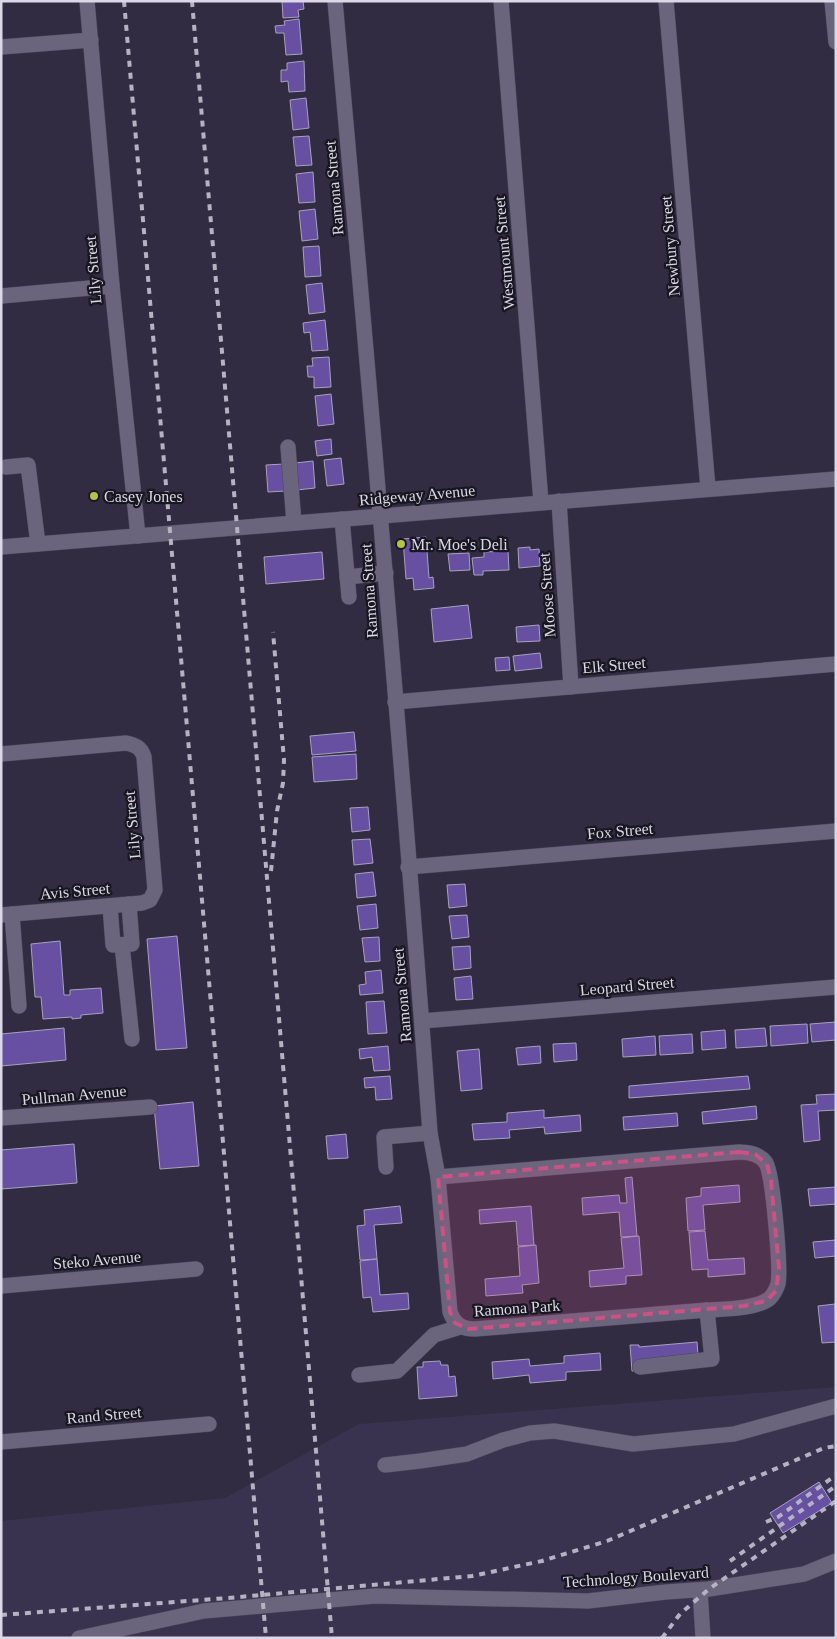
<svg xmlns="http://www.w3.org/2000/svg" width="837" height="1639" viewBox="0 0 837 1639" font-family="'Times New Roman',serif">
  <rect width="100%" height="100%" fill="#312c42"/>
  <!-- built -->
  <path fill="#3a334f" d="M836,1387V1638H1V1521L225,1498L359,1424Z"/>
  <!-- building -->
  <g fill="#674fa1" stroke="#a7a2bd">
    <path d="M282,1H303L304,9L298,10L299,17L283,18Z"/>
    <path d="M299,19L302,54L286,55L284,33H276L275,26L285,25L284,21Z"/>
    <path d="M304,61L305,91L289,92L288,81L281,82V70H287V63Z"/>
    <path d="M306,98L309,128L293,130L290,100Z"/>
    <path d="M309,136L312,165L296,166L293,137Z"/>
    <path d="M313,172L315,202L299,203L296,174Z"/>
    <path d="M315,209L318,239L302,241L299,211Z"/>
    <path d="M319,246L321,276L305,277L303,247Z"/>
    <path d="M322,283L325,312L309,314L306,285Z"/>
    <path d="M325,320L328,350L312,351L310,332L304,333L303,323Z"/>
    <path d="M329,357L331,387L314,388V377H308L307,366H313L312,358Z"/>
    <path d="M331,394L334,424L318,426L315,396Z"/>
    <path d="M331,439L332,454L317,456L315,441Z"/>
    <path d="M341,458L344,484L327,486L324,460Z"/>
    <path d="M313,461L315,488L297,490L295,463Z"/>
    <path d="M284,464L286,491L268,492L266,465Z"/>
    <path d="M426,537L429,578L433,577L434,588L414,590L413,578L406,579L403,539Z"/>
    <path d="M530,547V550L539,549L540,566L519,568L518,548Z"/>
    <path d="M508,551L509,570L483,571V575H474L472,558L484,557V552Z"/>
    <path d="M322,552L324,579L266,584L264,557Z"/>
    <path d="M469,553L470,570L450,571L448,554Z"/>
    <path d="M468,605L472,638L434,642L431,609Z"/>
    <path d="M539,625L540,641L517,642L516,627Z"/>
    <path d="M540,653L542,668L515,671L513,656Z"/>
    <path d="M509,657L510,670L496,671L495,658Z"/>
    <path d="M354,732L356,751L312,755L310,736Z"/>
    <path d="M356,754L357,779L314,782L312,757Z"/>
    <path d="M368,807L370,830L352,832L350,808Z"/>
    <path d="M370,839L373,863L354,865L352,840Z"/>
    <path d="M373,872L376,896L357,898L355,874Z"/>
    <path d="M465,884L467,906L449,908L447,885Z"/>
    <path d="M376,904L378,928L360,930L357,906Z"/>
    <path d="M467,915L469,937L452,939L449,916Z"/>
    <path d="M177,936L187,1048L156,1050L147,939Z"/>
    <path d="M379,937L380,961L365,962L362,938Z"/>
    <path d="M60,941L64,995H70V990L101,988L103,1013L81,1015V1018L72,1019V1017L43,1019L41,997H35L31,944Z"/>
    <path d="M470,946L471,968L454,970L452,947Z"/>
    <path d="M381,970L383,993L360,995L359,985L366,984L365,972Z"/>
    <path d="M471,976L473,999L456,1000L454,978Z"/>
    <path d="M384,1001L387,1033L368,1034L366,1002Z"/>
    <path d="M836,1022V1040L812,1042L810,1024Z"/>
    <path d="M807,1024L808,1043L771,1046L770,1026Z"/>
    <path d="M64,1028L66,1060L1,1066V1034Z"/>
    <path d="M765,1028L767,1046L736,1048L735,1030Z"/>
    <path d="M725,1030L726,1048L702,1050L701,1032Z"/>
    <path d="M692,1034L693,1053L660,1055L659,1036Z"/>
    <path d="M655,1036L656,1055L623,1057L622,1039Z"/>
    <path d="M576,1043L577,1060L554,1062L553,1044Z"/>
    <path d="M388,1046L390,1070L374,1071L372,1057L360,1059L359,1049Z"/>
    <path d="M540,1046L541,1063L518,1065L516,1048Z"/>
    <path d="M479,1049L482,1089L461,1091L457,1051Z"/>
    <path d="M390,1076L392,1099L376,1100L375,1087L365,1088L364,1078Z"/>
    <path d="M748,1076L750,1089L629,1098V1086Z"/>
    <path d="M836,1094V1110L818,1111L820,1140L804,1142L801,1105L817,1104L816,1095Z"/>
    <path d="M193,1102L199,1166L160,1169L154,1106Z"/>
    <path d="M756,1106L757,1119L703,1124L702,1112Z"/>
    <path d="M544,1110V1118L580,1115L581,1131L545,1134L544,1127L509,1130L510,1138L474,1140L472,1124L507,1122V1113Z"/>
    <path d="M677,1113L678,1126L624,1130L623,1117Z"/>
    <path d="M346,1134L348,1158L328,1159L326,1136Z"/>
    <path d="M74,1144L77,1183L1,1189V1150Z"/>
    <path d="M632,1177L637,1236L621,1237L619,1212L583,1215L582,1198L619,1195L620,1203H627L625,1178Z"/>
    <path d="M739,1185L740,1202L703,1205L705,1230L688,1231L686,1198L701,1196V1188Z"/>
    <path d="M836,1187V1204L810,1206L808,1189Z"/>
    <path d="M400,1206L402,1223L374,1225L377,1259L360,1260L357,1226L365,1225L364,1210Z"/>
    <path d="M531,1206L534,1245L518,1246L516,1221L480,1224L479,1210Z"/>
    <path d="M705,1231L708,1260L744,1258L745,1274L708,1277V1269L692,1270L689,1232Z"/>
    <path d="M639,1236L642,1275L626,1276V1284L590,1287L589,1271L624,1268L621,1238Z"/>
    <path d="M836,1240V1256L815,1258L813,1242Z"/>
    <path d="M536,1245L539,1283L522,1285L523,1293L486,1296L485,1279L520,1276L518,1247Z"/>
    <path d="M377,1259L380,1295L408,1293L409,1309L373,1312L371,1297L363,1298L360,1261Z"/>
    <path d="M835,1304L836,1342L822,1343L818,1306Z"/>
    <path d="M697,1342L698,1355L642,1370L632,1371L630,1345H639V1347Z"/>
    <path d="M600,1353L601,1370L566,1372V1380L530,1383L529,1375L493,1379L492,1362L529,1359L530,1366L564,1363V1356Z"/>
    <path d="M440,1361L441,1365H448L449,1377L455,1376L457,1396L419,1399L417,1367H423V1362Z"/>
    <path d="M819,1482L832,1503L783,1533L770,1513Z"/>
  </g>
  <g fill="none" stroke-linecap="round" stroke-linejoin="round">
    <!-- minor casing -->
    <g stroke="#4b475a" stroke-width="16">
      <g id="minor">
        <path d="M87,1L112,286L138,536"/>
        <path d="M335,1C369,378 402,755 430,1133L438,1177"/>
        <path d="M501,1L541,502"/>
        <path d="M666,1L708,488"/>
        <path d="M832,1L836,42"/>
        <path d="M1,47L91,40"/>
        <path d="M1,296L112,286"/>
        <path d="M288,447L294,523"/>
        <path d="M6,467L28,465L38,544"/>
        <path d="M559,501L571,687"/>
        <path d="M342,519L349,597"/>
        <path d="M1,547L836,479"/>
        <path d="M347,577L386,573"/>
        <path d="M395,702L836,664"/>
        <path d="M1,754L126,743C135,745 141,747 144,757L155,890L150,900L142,903L1,915"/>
        <path d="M408,867L836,831"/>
        <path d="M110,906L113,945L132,944L129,904"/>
        <path d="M12,914L19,1006"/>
        <path d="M122,945L132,1039"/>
        <path d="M422,1021L836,987"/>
        <path d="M1,1118L150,1107"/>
        <path d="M739,1152C749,1152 760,1154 766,1163C773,1175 781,1270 778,1284C776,1290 774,1294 770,1298C758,1309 724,1309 707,1310L475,1329C462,1329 455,1325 450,1312L438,1177Z"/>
        <path d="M386,1167L384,1137L430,1133"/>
        <path d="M1,1286L196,1269"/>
        <path d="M640,1367L712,1359L707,1310"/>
        <path d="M359,1375L397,1371L434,1335L460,1327"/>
        <path d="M1,1442L209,1424"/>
        <path d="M385,1465L420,1461L467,1454L503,1440L530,1433L554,1431L633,1444L734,1434L836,1406"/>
        <path d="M700,1590L703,1638"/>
        <path d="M79,1638L204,1611L375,1596L588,1601L666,1592L709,1589L804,1574L836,1561"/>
      </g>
    </g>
    <!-- minor -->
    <use href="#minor" stroke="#6a657d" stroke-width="15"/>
    <!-- rail -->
    <g stroke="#b5b2c2" stroke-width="4" stroke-dasharray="6 6" stroke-linecap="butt">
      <path d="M124,1L266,1638"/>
      <path d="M192,1L332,1638"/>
      <path d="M271,871L277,811L283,783L284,760L273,632"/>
      <path d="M766,1522L778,1517L836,1475"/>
      <path d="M730,1561L836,1486"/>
      <path d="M1,1615L228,1598L472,1576L542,1561L607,1541L824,1448L836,1446"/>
      <path d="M662,1638L680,1614L709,1589L836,1501"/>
    </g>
  </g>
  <!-- marked area -->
  <path fill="#ca5285" fill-opacity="0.2" stroke="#ca5285" stroke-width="4" stroke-dasharray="10 6" stroke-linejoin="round" d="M739,1152L755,1154L767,1164L771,1180L779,1268L776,1291L766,1301L744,1306L468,1329L455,1323L450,1312L438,1177Z"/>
  <!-- markers -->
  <g fill="#b5c249" stroke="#181620" stroke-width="2">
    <circle cx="94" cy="496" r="5"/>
    <circle cx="401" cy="544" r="5"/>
  </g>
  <g text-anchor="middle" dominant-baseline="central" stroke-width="4.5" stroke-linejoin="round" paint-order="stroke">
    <!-- street labels -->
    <g font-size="16" fill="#dbd8e7" stroke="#181620">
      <text transform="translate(334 188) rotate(-95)">Ramona Street</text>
      <text transform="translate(670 246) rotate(-95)">Newbury Street</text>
      <text transform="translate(504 253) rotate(-95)">Westmount Street</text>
      <text transform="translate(93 270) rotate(-95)">Lily Street</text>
      <text transform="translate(417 495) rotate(-5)">Ridgeway Avenue</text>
      <text transform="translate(369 591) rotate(-94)">Ramona Street</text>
      <text transform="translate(547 595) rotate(-94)">Moose Street</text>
      <text transform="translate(614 665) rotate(-5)">Elk Street</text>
      <text transform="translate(132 825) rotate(-95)">Lily Street</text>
      <text transform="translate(620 831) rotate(-5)">Fox Street</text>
      <text transform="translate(75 891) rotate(-5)">Avis Street</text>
      <text transform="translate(627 986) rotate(-5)">Leopard Street</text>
      <text transform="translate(402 995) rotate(-95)">Ramona Street</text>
      <text transform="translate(74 1095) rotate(-5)">Pullman Avenue</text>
      <text transform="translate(97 1260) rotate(-5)">Steko Avenue</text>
      <text transform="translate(517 1308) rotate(-4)">Ramona Park</text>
      <text transform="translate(104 1415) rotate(-5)">Rand Street</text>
      <text transform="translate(636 1577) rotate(-4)">Technology Boulevard</text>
    </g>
    <!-- poi labels -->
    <g font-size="16" fill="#dbd8e7" stroke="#181620" text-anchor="start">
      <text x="104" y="496">Casey Jones</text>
      <text x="411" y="544">Mr. Moe's Deli</text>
    </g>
  </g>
  <!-- border -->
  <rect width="837" height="1639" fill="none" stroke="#dbd8e7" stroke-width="5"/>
</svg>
